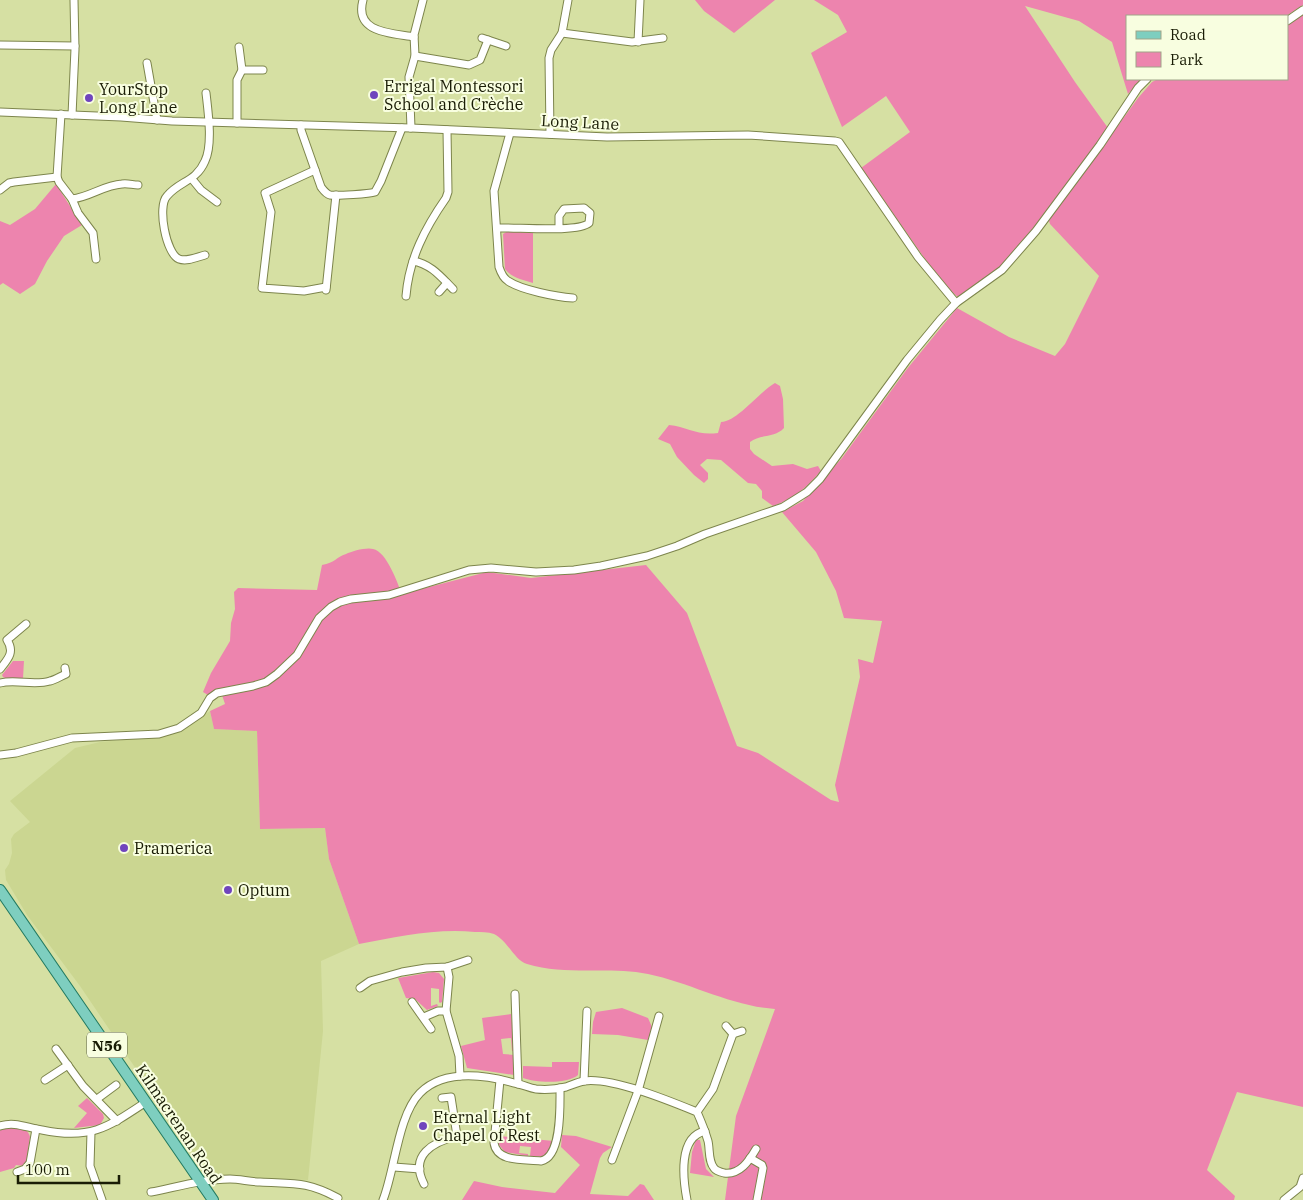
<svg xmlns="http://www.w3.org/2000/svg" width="1303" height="1200" viewBox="0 0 1303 1200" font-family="'IBM Plex Serif',serif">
  <rect width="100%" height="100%" fill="#d6e0a3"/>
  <!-- built -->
  <path fill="#cbd691" d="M210,711L214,729L257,731L260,829L325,828L329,859L359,944L321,961L323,1031L308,1180L209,1177L80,986L27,915L6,880L5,870L9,864L12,853L11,839L14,834L30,822L10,801L75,748L100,742L166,736L180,730Z"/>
  <!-- green -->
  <g fill="#ed84ae">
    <path d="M695,0H775L734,33L704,11Z"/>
    <path d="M814,0H1303V5L1286,16H1127V79H1141L1128,94L1112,42L1079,21L1025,6L1075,82L1108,128C1073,175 1042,227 999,268C987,279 972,288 959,298L942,283L861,168L910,132L886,96L842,127L811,53L847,32L838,15Z"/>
    <path d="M1303,13V1107L1237,1092L1207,1170L1235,1196L1234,1200H725L736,1116L775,1009C731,1006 691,983 648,974C608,966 566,976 527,964C515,961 507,940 494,934C488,932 481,932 475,932C436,928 397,937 359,944L329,859L325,828L260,829L257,731L214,729L210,711L225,704L222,695L240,685L227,687L208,695L203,692L211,673L230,641L231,623L235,609L234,592L238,588L317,590L322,565C335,563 336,557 346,554C352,551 367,547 373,549C387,552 397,582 402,594L487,572L531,578L646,565L687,613L737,746L758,753L831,800L839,802L835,785L860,677L858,659L873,663L882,621L844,618L836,591L816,552L782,512L803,501L842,458L907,369L957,308L1009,337L1055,356L1065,344L1099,276L1050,224L1049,221L1052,216L1138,98L1152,82L1158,79H1287V25Z"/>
    <path d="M56,184L82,225L64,236L47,261L35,284L20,294L3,283L0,285V221L10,225L35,209Z"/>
    <path d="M508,231L533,233V283C523,280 512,278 505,269L503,234Z"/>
    <path d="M775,383L780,386L783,399L784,428C775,438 760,434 750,442V449L754,454L772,466L793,464L807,469L818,466L821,471C806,488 795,498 773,506L762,498V491L756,484L748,483L721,460L707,459L700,465L708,473V479L704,483L694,475L677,457L670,444L658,439L669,425C688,427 697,436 718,433L721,422C738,421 759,392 775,383Z"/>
    <path d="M13,661H24L23,678H5L3,677L2,675Z"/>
    <path d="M433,972L439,973L444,979L442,1002L440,1003L439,1002V989L431,988V1006L437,1004L438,1006L427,1010L415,999L406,998L398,978Z"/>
    <path d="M622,1008L648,1018L652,1027L648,1040L618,1035L592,1034L593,1022L596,1012Z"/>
    <path d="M511,1014L515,1051H512L511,1038L501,1039L503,1054L515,1055L514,1075L467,1068L461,1046L485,1040L482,1018Z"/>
    <path d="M552,1062H579L578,1075C568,1084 536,1083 523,1078V1066L552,1067Z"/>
    <path d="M87,1098L103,1114L104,1118L100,1125L74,1128L87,1113L78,1106Z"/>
    <path d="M16,1127C23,1129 28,1129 30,1137L26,1164L24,1166L16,1165L14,1168L0,1172V1130Z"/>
    <path d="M562,1135L576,1136L612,1147L603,1153L600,1158L590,1194L628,1196L640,1184L644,1185L654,1200H462L474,1181L502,1187L555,1193L580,1165L561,1147Z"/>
    <path d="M499,1136L554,1141L553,1146L544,1157L530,1156L531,1147L520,1146L519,1153L528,1154V1156L505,1152L499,1145Z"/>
    <path d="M696,1140H700L706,1169L714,1177L690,1173L692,1152Z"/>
  </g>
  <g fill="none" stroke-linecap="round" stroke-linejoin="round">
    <!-- street casing -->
    <g stroke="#7d854c" stroke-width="9">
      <g id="street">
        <path d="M363,0C354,33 391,33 414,37"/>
        <path d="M568,0L562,33L632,42L663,38"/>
        <path d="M1287,21L1303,10"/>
        <path d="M482,38L506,46"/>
        <path d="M638,42L640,0"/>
        <path d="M0,45L75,46"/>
        <path d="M415,56L469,65L480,60L488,40"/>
        <path d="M147,63L157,120"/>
        <path d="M242,70H263"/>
        <path d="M0,112L121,117L172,121L411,128L607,137L748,135L835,141L839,142L918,257L956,303"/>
        <path d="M61,114L57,177L59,182L72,199C90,197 104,185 122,184C127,183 133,185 138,185"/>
        <path d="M72,115L75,49L74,0"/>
        <path d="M237,123V80L242,70L239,47"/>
        <path d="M301,125V130L321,187C324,191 326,194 330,195C337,196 369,194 375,192L381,181L402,128"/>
        <path d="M411,128L409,77L415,56L414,35L423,0"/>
        <path d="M510,133L494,191L499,267C501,273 503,278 508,281C521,290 557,297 573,298"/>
        <path d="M550,134L549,58L551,50L562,33"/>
        <path d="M315,170L265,193L271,212L262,288L304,291L326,287"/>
        <path d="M192,179L201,190L217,202"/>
        <path d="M0,190L9,183L14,182L57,177"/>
        <path d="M72,199L78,213L93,233L96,259"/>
        <path d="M497,228C515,227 578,233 589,223L590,213L584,208L564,209L559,216V228"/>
        <path d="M205,255C197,257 187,262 179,259C166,254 157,206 167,196C179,181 196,182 205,161C213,144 208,111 206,93"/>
        <path d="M413,261C431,264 441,277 453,289"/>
        <path d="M326,290L336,195"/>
        <path d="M439,292L447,283"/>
        <path d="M406,296C409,259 425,228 446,198L448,192L447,130"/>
        <path d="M0,669C8,659 15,652 7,640L26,624"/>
        <path d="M0,683C16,679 34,686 50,681C55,680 61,676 66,674L65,668"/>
        <path d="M0,755L16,753L72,738L159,734L179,728L201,713L210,698L217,693L253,686L266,682L277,674L297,655L319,618L331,607L340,602L351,599L389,595L469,570L491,568L536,572L574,570L601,566L647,556L677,546L705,534L783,507L807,492L820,479L907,360L940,320L956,303L1002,270L1036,231L1100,145L1138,88L1147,79"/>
        <path d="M447,967L449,977L446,1011L459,1056L460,1076"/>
        <path d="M360,988L370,981L402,972L426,968L447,967L468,960"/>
        <path d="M515,994L518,1084"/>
        <path d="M412,1002L431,1029"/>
        <path d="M424,1017L438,1011H446"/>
        <path d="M726,1026L733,1034"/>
        <path d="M56,1049L83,1086L117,1121"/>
        <path d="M45,1080L68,1065"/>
        <path d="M500,1080L494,1143C497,1163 525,1159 541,1161C562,1157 560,1105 560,1088"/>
        <path d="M584,1081L587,1011"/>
        <path d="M97,1099L116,1085"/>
        <path d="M697,1112L713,1089L733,1034L742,1031"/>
        <path d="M0,1126C15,1121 27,1128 42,1130C90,1140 107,1128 146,1102"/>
        <path d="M91,1132L90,1166L102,1200"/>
        <path d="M750,1158L762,1165L763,1168L757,1200"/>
        <path d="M612,1160L638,1091L659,1016"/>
        <path d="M394,1167L420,1169"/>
        <path d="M17,1172L25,1169L30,1163L36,1129"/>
        <path d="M424,1184C409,1155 433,1142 457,1136L451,1097L442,1098"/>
        <path d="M151,1192C177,1187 203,1179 230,1179C240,1179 250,1182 260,1182C294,1184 306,1181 338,1198"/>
        <path d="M383,1200C395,1170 398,1115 420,1093C445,1068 487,1075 518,1084C524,1085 529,1088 536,1089C545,1090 557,1089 566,1087C572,1085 578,1082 584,1081C612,1077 670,1101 697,1112C701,1121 705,1131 708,1141C710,1149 708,1161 714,1168C716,1171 720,1172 724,1173C740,1175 749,1161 756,1149"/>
        <path d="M687,1200C683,1179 678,1137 705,1131"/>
        <path d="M1284,1200L1300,1187L1303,1178"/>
      </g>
    </g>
    <!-- primary casing -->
    <g stroke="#237b62" stroke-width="12">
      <path id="primary" d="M0,890L213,1200"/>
    </g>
    <!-- street -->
    <use href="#street" stroke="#fff" stroke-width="7"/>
    <!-- primary -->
    <use href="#primary" stroke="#7ecebf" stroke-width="10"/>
  </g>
  <!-- markers -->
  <g fill="#7045bd" stroke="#f8fee0" stroke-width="2">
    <circle cx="374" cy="95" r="5"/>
    <circle cx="89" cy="98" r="5"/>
    <circle cx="124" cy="848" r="5"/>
    <circle cx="228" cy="890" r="5"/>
    <circle cx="423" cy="1126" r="5"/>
  </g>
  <g text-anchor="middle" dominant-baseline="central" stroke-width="4" stroke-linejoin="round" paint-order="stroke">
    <!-- shield labels -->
    <rect fill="#f8fee0" stroke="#5c6047" stroke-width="1" x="87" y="1032.5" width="40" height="25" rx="4"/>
    <g font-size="15" font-weight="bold" fill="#191c05">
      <text x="107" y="1045">N56</text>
    </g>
    <!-- poi labels -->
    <g font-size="16" fill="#191c05" stroke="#f8fee0" text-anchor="start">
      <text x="384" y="86">Errigal Montessori<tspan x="384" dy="18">School and Crèche</tspan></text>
      <text x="99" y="89">YourStop<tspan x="99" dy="18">Long Lane</tspan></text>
      <text x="134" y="848">Pramerica</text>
      <text x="238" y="890">Optum</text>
      <text x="433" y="1117">Eternal Light<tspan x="433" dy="18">Chapel of Rest</tspan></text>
    </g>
    <!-- street labels -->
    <g font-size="16" fill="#191c05" stroke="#f8fee0">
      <text transform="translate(580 122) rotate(3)">Long Lane</text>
      <text transform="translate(179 1124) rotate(56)">Kilmacrenan Road</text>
    </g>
  </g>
  <!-- legend -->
  <rect x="1126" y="15" width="162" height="65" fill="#f8fee0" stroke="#9fa488"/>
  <rect x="1136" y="31" width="25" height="8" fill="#7ecebf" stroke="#9fa488"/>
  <text x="1170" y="40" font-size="15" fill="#191c05">Road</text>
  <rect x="1136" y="52" width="25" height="15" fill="#ed84ae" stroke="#9fa488"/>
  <text x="1170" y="65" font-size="15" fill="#191c05">Park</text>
  <!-- scale -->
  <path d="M18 1175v8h101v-8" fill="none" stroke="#191c05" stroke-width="2.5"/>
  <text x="25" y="1175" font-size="15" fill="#191c05" stroke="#f8fee0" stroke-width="4" paint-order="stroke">100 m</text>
</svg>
